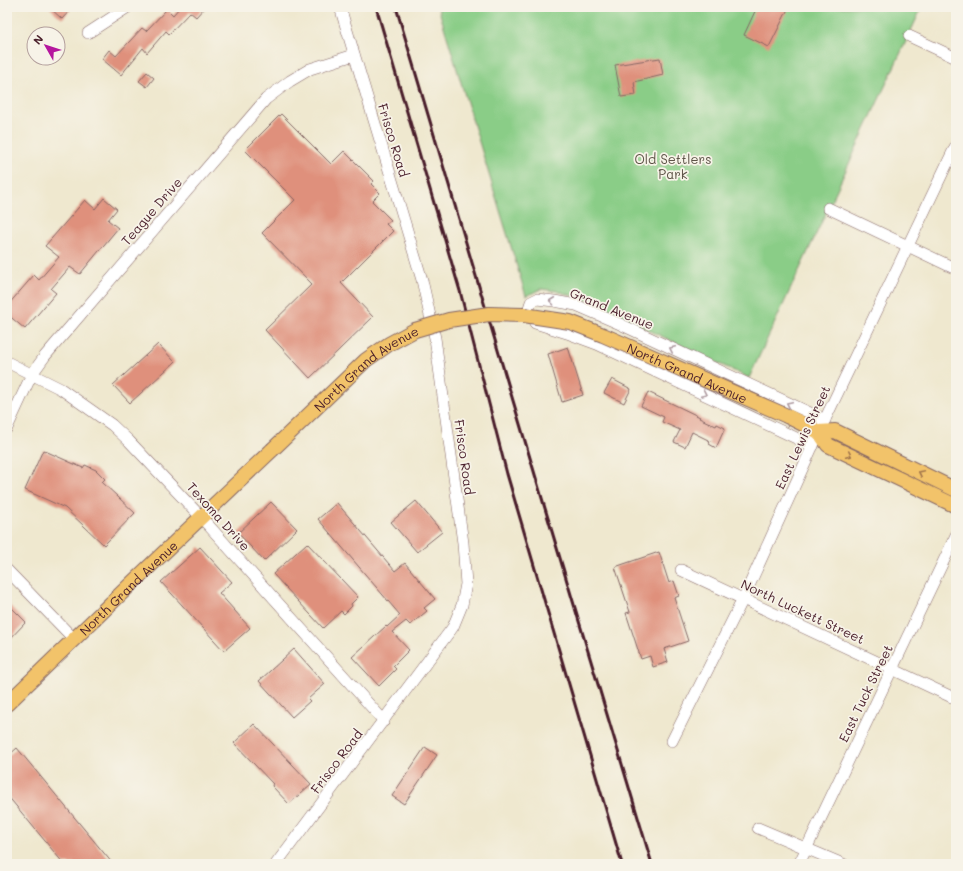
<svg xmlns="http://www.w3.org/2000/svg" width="963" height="871" viewBox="0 0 963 871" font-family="Mali,sans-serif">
  <rect width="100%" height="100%" fill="#f7f3e8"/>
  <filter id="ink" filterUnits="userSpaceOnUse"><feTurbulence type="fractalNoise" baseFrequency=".025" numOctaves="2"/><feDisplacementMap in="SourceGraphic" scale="8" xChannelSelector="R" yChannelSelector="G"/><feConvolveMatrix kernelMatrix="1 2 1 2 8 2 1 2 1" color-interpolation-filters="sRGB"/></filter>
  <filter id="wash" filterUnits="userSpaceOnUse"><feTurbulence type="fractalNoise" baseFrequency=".012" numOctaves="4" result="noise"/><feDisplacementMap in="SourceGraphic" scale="16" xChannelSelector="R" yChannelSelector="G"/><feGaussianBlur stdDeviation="0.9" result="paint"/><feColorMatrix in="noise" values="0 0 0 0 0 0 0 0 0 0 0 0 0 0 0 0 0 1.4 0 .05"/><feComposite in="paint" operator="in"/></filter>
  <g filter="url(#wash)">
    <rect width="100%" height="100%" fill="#efe8cf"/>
    <!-- green -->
    <path fill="#8acd87" stroke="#6a7659" d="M438,7H922L749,378L586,300L557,291L541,289L526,296Z"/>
    <g id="blocks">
      <!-- building -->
      <g fill="#df907c">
        <path d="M49,7H73L62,19Z"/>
        <path d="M180,7H205L196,17L190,12L169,34L166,31L147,53L143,48L121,75L102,59L109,50L116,56L142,28L146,31L167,9L173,15Z"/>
        <path d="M757,7H789L769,47L744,35Z"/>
        <path d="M660,58L663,75L634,82L636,95L621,97L615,65Z"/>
        <path d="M147,72L154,78L147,87L139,81Z"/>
        <path d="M281,114L331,164L344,151L374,181L371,184L380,193L372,201L391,220L386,224L393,231L341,283L373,317L310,378L265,330L312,284L262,233L295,200L245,150Z"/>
        <path d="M104,198L117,209L108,220L118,228L80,274L70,267L51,289L56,293L25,329L7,314V306L34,275L39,280L59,257L45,246L85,200L95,209Z"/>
        <path d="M158,344L175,362L130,403L113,385Z"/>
        <path d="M568,347L583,395L562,402L548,354Z"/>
        <path d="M612,379L631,389L624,403L604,393Z"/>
        <path d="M648,392L700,417L699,418L716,426L717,424L725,428L716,448L709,444L710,441L692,432L685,447L674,442L680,430L662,422L664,417L641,406Z"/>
        <path d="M43,450L83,468L85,465L96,470L105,479L102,482L135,513L104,545L65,508L25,490Z"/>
        <path d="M416,501L442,532L417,552L391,522Z"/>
        <path d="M271,502L297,529L264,561L238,533Z"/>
        <path d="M337,503L395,571L405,563L435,599L424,608L427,611L410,625L406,621L392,632L409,650L393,666L396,669L379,686L352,657L386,626L387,627L400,615L318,519Z"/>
        <path d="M307,543L358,597L351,604L352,606L344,614L341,611L323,628L273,574Z"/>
        <path d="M200,547L232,582L219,593L250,628L224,651L161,582Z"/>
        <path d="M659,552L669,583L674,581L679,596L674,598L688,641L664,649L668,662L653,667L650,656L641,659L626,613L630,612L615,567Z"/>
        <path d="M7,603L26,622L7,642Z"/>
        <path d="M294,649L325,684L308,699L310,701L292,717L259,681Z"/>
        <path d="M254,724L311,784L289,804L272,786L273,784L234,743Z"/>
        <path d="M425,747L437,755L404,804L392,796Z"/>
        <path d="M17,748L113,864H64L7,795V757Z"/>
      </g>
    </g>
  </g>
  <g filter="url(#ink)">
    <use href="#blocks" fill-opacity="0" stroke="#846564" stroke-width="1"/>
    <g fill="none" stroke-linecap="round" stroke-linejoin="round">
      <!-- minor casing -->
      <g stroke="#846564" stroke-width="12">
        <g id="minor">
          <path d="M88,33L128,7"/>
          <path d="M909,36L956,58"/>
          <path d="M828,208L956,269"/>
          <path d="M7,362L61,389L112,425L129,441L201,517L384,721"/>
          <path d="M7,428L32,374L45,356L266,99L290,81L310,69L354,55"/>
          <path d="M813,446L597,344L570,334L535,323L528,311L531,302L537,299L554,301L576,305L620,324L825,420"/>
          <path d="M7,570L74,639"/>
          <path d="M681,570L956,699"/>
          <path d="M672,741L743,599L819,432L956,145"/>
          <path d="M758,828L843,864"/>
          <path d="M276,864L453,627L462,605L466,584L463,543L435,338L422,280L340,7"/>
          <path d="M799,864L956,535"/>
        </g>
      </g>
      <!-- major casing -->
      <g stroke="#846564" stroke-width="16">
        <g id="major">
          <path d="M787,416L819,432L835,431L956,490"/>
          <path d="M819,432L828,445L956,506"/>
          <path id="s1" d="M7,704L133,582L272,450"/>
        </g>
      </g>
      <!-- minor -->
      <use href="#minor" stroke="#fff" stroke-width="11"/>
      <!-- major -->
      <use href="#major" stroke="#f2c36a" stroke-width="14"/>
      <!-- rail -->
      <g stroke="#4a1f2b" stroke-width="3">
        <path d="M376,7L460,291L507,474L622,864"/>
        <path d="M396,7L544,505L652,864"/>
      </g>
      <!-- major-bridge casing -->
      <g stroke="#846564" stroke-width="16" stroke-linecap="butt">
        <g id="major-bridge">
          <path id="s2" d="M272,450L366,360L389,344L415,330L449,320L489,314L524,315L570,322L603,335L787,416"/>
        </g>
      </g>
      <!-- major-bridge -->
      <use href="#major-bridge" stroke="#f2c36a" stroke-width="14"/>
    </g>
    <!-- one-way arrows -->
    <defs><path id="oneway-chevron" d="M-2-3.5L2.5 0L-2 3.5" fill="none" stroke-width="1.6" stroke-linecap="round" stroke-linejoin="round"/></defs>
    <g stroke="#ae9aa0">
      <use href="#oneway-chevron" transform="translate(552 301) rotate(-173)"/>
      <use href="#oneway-chevron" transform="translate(672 349) rotate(-155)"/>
      <use href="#oneway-chevron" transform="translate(704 394) rotate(25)"/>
      <use href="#oneway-chevron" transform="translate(789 404) rotate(-155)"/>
    </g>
    <g stroke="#9e714a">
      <use href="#oneway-chevron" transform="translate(849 455) rotate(26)"/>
      <use href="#oneway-chevron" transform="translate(921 473) rotate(-154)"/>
    </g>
  </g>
  <g text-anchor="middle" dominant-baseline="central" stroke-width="3.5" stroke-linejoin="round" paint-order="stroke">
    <!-- street labels -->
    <g font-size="13" fill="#4a1f2b" stroke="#f7f3e8">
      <text transform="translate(394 140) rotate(73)">Frisco Road</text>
      <text transform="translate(151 211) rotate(-49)">Teague Drive</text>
      <text transform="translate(612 308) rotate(22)">Grand Avenue</text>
      <text stroke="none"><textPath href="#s2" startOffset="125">North Grand Avenue</textPath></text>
      <text stroke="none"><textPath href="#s2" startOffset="473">North Grand Avenue</textPath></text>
      <text transform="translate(802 437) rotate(-65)">East Lewis Street</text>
      <text transform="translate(465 457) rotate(82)">Frisco Road</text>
      <text transform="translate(219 516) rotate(48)">Texoma Drive</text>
      <text stroke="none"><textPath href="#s1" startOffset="168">North Grand Avenue</textPath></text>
      <text transform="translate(803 611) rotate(25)">North Luckett Street</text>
      <text transform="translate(865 693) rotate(-64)">East Tuck Street</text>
      <text transform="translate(336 761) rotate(-53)">Frisco Road</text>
    </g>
    <!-- park labels -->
    <g font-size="13" fill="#5d5347" stroke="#f7f3e8">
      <text x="673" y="158">Old Settlers<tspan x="673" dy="15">Park</tspan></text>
    </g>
  </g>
  <!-- margin -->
  <rect width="963" height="871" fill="none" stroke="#f7f3e8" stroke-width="24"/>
  <!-- north arrow -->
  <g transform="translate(46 46) rotate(309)"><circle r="19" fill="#f7f3e8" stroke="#b29e9c"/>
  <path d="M0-3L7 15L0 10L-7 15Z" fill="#b5179e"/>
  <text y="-6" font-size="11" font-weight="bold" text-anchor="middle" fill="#4a1f2b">N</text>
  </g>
</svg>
